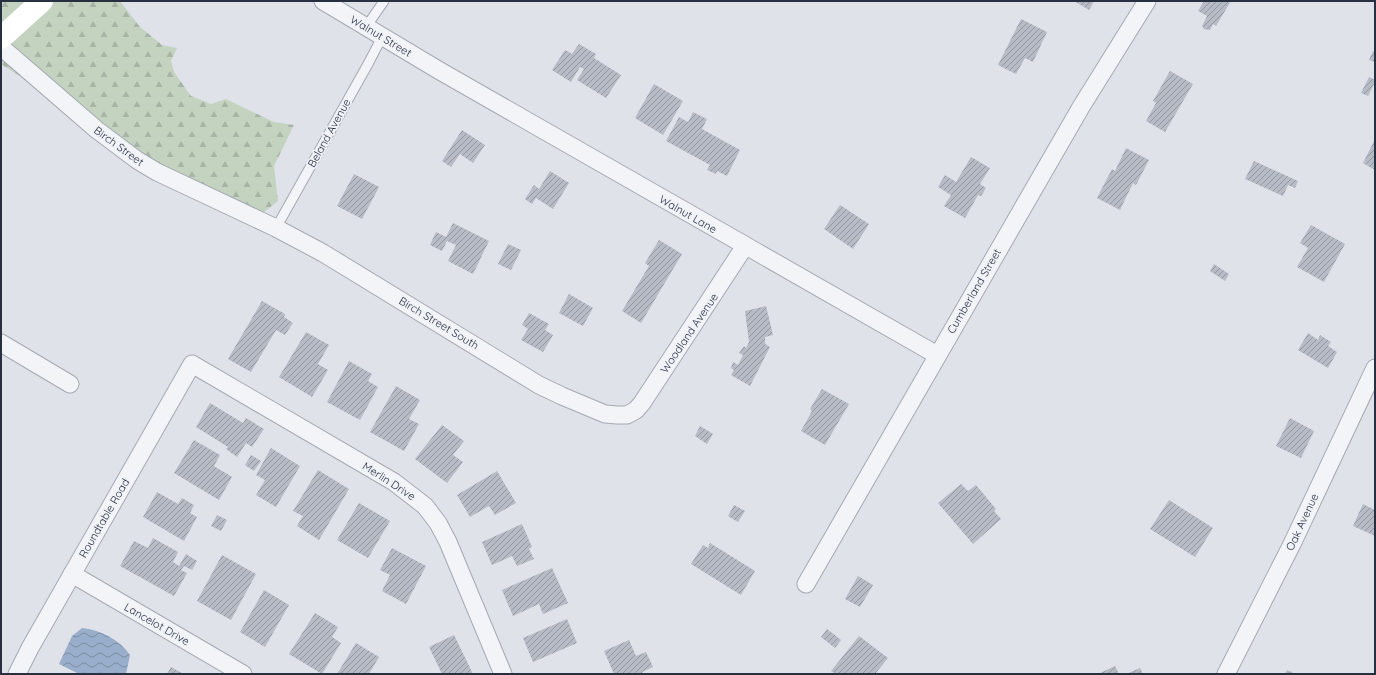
<svg xmlns="http://www.w3.org/2000/svg" width="1376" height="675" viewBox="0 0 1376 675" font-family="Quicksand,sans-serif">
  <defs>
    <pattern id="forest-firs" width="22" height="20" patternUnits="userSpaceOnUse"><rect width="22" height="20" fill="#c4d3c0"/><path d="M5 1l3.5 6h-7zM16 11l3.5 6h-7z" fill="#a8b5a6"/></pattern>
    <pattern id="water-waves" width="16" height="10" patternUnits="userSpaceOnUse"><rect width="16" height="10" fill="#99aeca"/><path d="M0 5q4-4 8 0t8 0" fill="none" stroke="#7d8ea5"/></pattern>
    <pattern id="building-hatch" width="6" height="6" patternUnits="userSpaceOnUse"><rect width="6" height="6" fill="#b6bbc6"/><path d="M-1 1l2-2M0 6l6-6M5 7l2-2" fill="none" stroke="#9498a2"/></pattern>
  </defs>
  <rect width="100%" height="100%" fill="#dfe2e9"/>
  <!-- forest -->
  <path fill="url(#forest-firs)" d="M1,1H120L140,27L162,45L177,48L171,61L174,72L191,96L211,104L226,99L274,122L294,125L274,166L278,201L254,220L113,136L1,64Z"/>
  <!-- water -->
  <path fill="url(#water-waves)" d="M82,628C100,630 119,639 130,655L126,674H79L59,664L72,636Z"/>
  <!-- building -->
  <g fill="url(#building-hatch)">
    <path d="M1074,1H1094L1089,10Z"/>
    <path d="M1204,1H1231L1216,26L1213,24L1210,30L1204,29L1202,26L1207,16L1198,11Z"/>
    <path d="M1021,19L1047,32L1033,62L1025,58L1016,74L998,65Z"/>
    <path d="M579,44L596,54L594,58L621,75L606,98L577,80L584,69L580,67L571,82L552,70L565,50L572,54Z"/>
    <path d="M1373,51L1375,52V62L1369,60Z"/>
    <path d="M1170,71L1193,84L1165,132L1146,121L1156,103L1153,101Z"/>
    <path d="M1369,77L1375,80V82L1368,96L1361,93Z"/>
    <path d="M654,84L683,101L663,135L635,118Z"/>
    <path d="M693,112L707,119L702,129L740,150L727,176L717,171L716,174L707,170L710,165L666,141L679,117L688,122Z"/>
    <path d="M462,130L485,145L473,163L460,154L451,167L442,161Z"/>
    <path d="M1375,139V170L1363,163Z"/>
    <path d="M1126,148L1149,160L1136,185L1133,183L1120,210L1097,198L1112,169L1115,171Z"/>
    <path d="M971,157L990,168L980,184L986,188L981,196L978,195L965,218L944,206L951,195L938,187L945,175L956,182Z"/>
    <path d="M1254,161L1298,181L1295,188L1288,185L1283,196L1245,179Z"/>
    <path d="M550,171L569,183L553,209L536,198L532,204L525,199L534,185L539,189Z"/>
    <path d="M354,174L379,187L362,219L337,206Z"/>
    <path d="M840,205L869,224L853,249L824,229Z"/>
    <path d="M453,223L489,241L473,274L448,261L456,245L447,241L442,251L430,245L436,232L446,237Z"/>
    <path d="M1311,225L1345,244L1324,282L1297,267L1308,248L1300,243Z"/>
    <path d="M659,240L682,254L641,323L622,311L649,266L645,263Z"/>
    <path d="M508,244L521,250L511,270L498,264Z"/>
    <path d="M1214,264L1229,274L1225,281L1210,271Z"/>
    <path d="M569,294L593,308L583,326L559,313Z"/>
    <path d="M262,301L285,314L284,317L293,323L285,335L276,330L251,372L228,359Z"/>
    <path d="M766,306L773,335L765,337V344L770,347L750,386L731,375L734,370L731,368L733,362L738,365L743,355L739,353L744,346L746,348L749,342L745,311Z"/>
    <path d="M529,313L549,324L545,330L553,335L543,352L521,340L528,329L522,325Z"/>
    <path d="M306,332L329,345L318,364L328,370L312,397L279,377Z"/>
    <path d="M1308,333L1318,340L1320,335L1331,342L1328,346L1337,352L1328,368L1298,350Z"/>
    <path d="M349,361L372,374L368,381L378,387L360,420L327,402Z"/>
    <path d="M396,386L420,400L409,419L419,424L404,451L370,432Z"/>
    <path d="M822,389L849,404L825,445L801,431L812,411L810,409Z"/>
    <path d="M210,403L243,423L246,418L264,429L252,447L246,443L237,457L226,449L228,447L196,427Z"/>
    <path d="M1290,418L1314,431L1301,458L1276,446Z"/>
    <path d="M442,425L464,441L453,455L463,462L447,483L415,459Z"/>
    <path d="M700,426L713,434L707,444L695,436Z"/>
    <path d="M194,440L220,455L214,466L232,477L219,500L174,473Z"/>
    <path d="M271,448L300,466L276,507L256,495L265,480L256,475Z"/>
    <path d="M251,455L261,461L254,471L245,465Z"/>
    <path d="M318,470L349,489L319,540L297,526L303,516L293,511Z"/>
    <path d="M497,471L516,503L495,515L489,506L470,517L457,495Z"/>
    <path d="M961,484L968,491L976,485L996,509L994,511L1001,519L973,544L938,503Z"/>
    <path d="M157,492L178,504L182,498L194,505L190,513L197,517L184,541L143,517Z"/>
    <path d="M1169,500L1213,528L1195,557L1150,529Z"/>
    <path d="M359,503L390,521L368,558L337,540Z"/>
    <path d="M1363,504L1375,510V536L1353,526Z"/>
    <path d="M734,505L745,511L738,522L728,516Z"/>
    <path d="M217,515L227,520L221,531L211,526Z"/>
    <path d="M522,524L532,547L529,549L534,559L517,566L512,556L492,565L482,542Z"/>
    <path d="M153,538L178,552L173,562L179,566L186,554L197,561L192,570L184,566L181,570L187,573L174,596L120,566L134,541L148,548Z"/>
    <path d="M710,543L755,571L741,595L691,564L703,545L708,548Z"/>
    <path d="M392,548L426,566L406,604L382,591L390,575L380,570Z"/>
    <path d="M222,555L256,574L231,620L197,601Z"/>
    <path d="M552,568L568,603L543,614L539,604L513,616L502,590Z"/>
    <path d="M858,576L873,585L860,607L845,599Z"/>
    <path d="M264,590L289,605L265,647L240,632Z"/>
    <path d="M315,613L338,627L332,637L341,643L322,674L289,654Z"/>
    <path d="M567,619L577,643L533,662L523,638Z"/>
    <path d="M827,629L841,640L835,648L821,637Z"/>
    <path d="M454,635L473,674H442L429,647Z"/>
    <path d="M859,636L888,658L875,674H836L831,671Z"/>
    <path d="M629,640L636,656L646,652L653,667L642,672L643,674H614L604,651Z"/>
    <path d="M356,643L379,657L369,674H337Z"/>
    <path d="M1115,666L1119,674H1098Z"/>
    <path d="M171,667L184,674H167Z"/>
    <path d="M1140,668L1143,674H1126Z"/>
    <path d="M1287,670L1296,674H1285Z"/>
  </g>
  <g fill="none" stroke-linecap="round" stroke-linejoin="round">
    <!-- lane casing -->
    <g stroke="#a4a9b3" stroke-width="11">
      <g id="lane">
        <path d="M366,27L384,1"/>
        <path d="M276,228L368,64L382,37"/>
      </g>
    </g>
    <!-- street casing -->
    <g stroke="#a4a9b3" stroke-width="19">
      <g id="street">
        <path d="M323,1L440,71L937,355"/>
        <path d="M1,47L97,130L137,160L157,172L276,228L323,253L539,385L562,396L605,414L617,415H627L636,410L642,403L745,246"/>
        <path d="M1,343L70,384"/>
        <path d="M72,574L243,674"/>
        <path d="M806,584L1081,107L1147,1"/>
        <path d="M17,674L30,648L192,364L394,482L425,506L438,523L448,542L503,674"/>
        <path d="M1226,674L1292,544L1375,368"/>
      </g>
    </g>
    <!-- lane -->
    <use href="#lane" stroke="#f2f4f7" stroke-width="9"/>
    <!-- street -->
    <use href="#street" stroke="#f2f4f7" stroke-width="17"/>
    <!-- secondary -->
    <path stroke="#fff" stroke-width="22" d="M1,38L42,1"/>
  </g>
  <g text-anchor="middle" dominant-baseline="central" stroke-width="3.5" stroke-linejoin="round" paint-order="stroke">
    <!-- street labels -->
    <g font-size="11" fill="#282f40" stroke="#eff2f6">
      <text transform="translate(381 36) rotate(31)">Walnut Street</text>
      <text transform="translate(329 133) rotate(-61)">Beland Avenue</text>
      <text transform="translate(119 146) rotate(36)">Birch Street</text>
      <text transform="translate(688 214) rotate(30)">Walnut Lane</text>
      <text transform="translate(974 291) rotate(-60)">Cumberland Street</text>
      <text transform="translate(439 323) rotate(31)">Birch Street South</text>
      <text transform="translate(689 333) rotate(-56)">Woodland Avenue</text>
      <text transform="translate(389 481) rotate(33)">Merlin Drive</text>
      <text transform="translate(104 518) rotate(-60)">Roundtable Road</text>
      <text transform="translate(1302 522) rotate(-65)">Oak Avenue</text>
      <text transform="translate(157 624) rotate(30)">Lancelot Drive</text>
    </g>
  </g>
  <!-- border -->
  <rect width="1376" height="675" fill="none" stroke="#282f40" stroke-width="4"/>
</svg>
